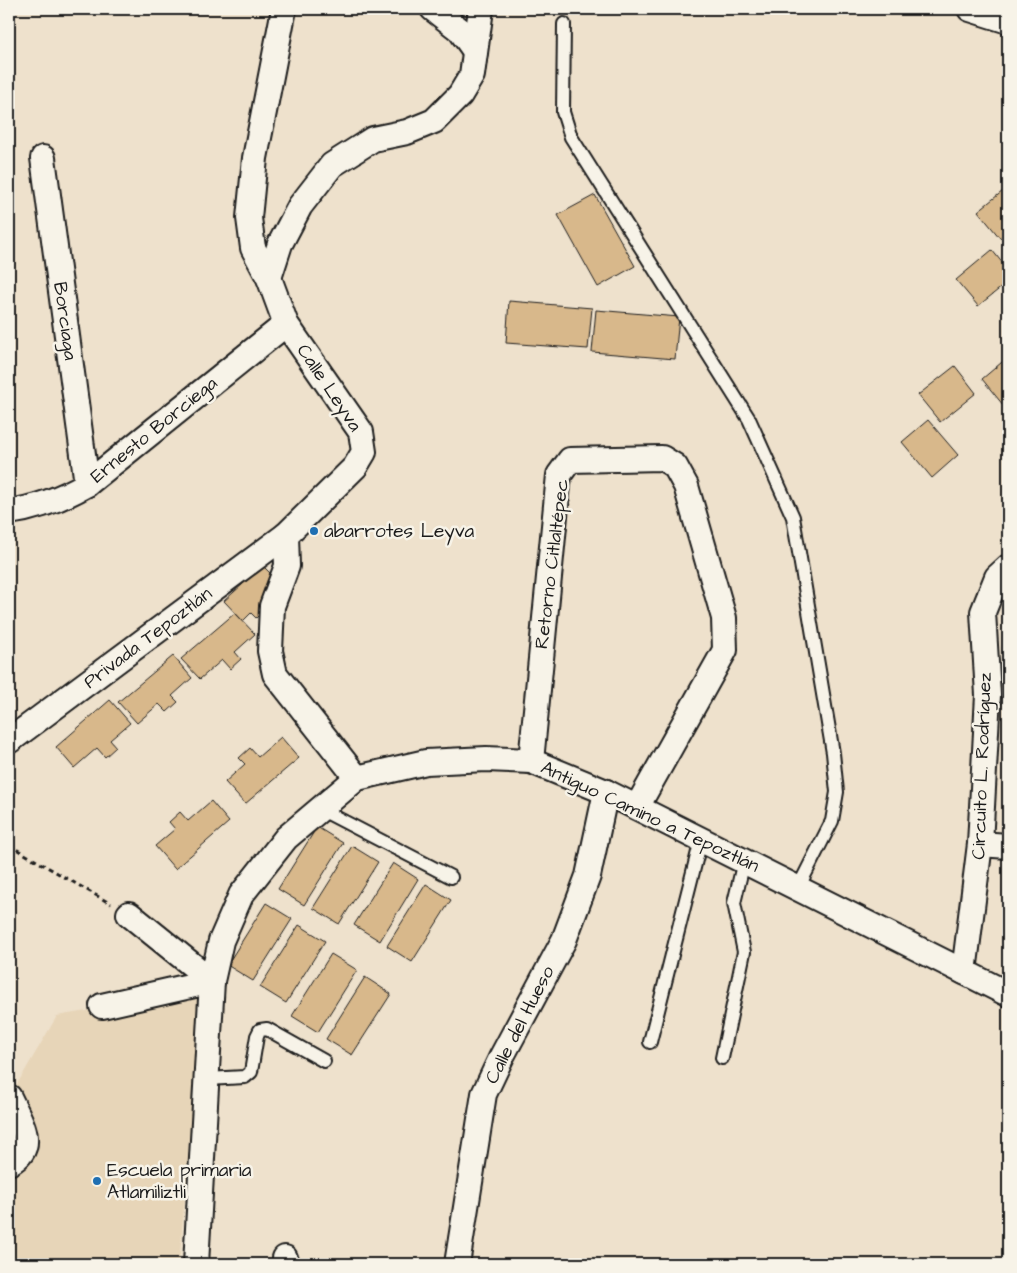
<svg xmlns="http://www.w3.org/2000/svg" width="1017" height="1273" viewBox="0 0 1017 1273" font-family="'Architects Daughter',sans-serif">
  <rect width="100%" height="100%" fill="#eee1cc"/>
  <filter id="ink" filterUnits="userSpaceOnUse"><feTurbulence type="fractalNoise" baseFrequency=".02" numOctaves="2"/><feDisplacementMap in="SourceGraphic" scale="10" xChannelSelector="R" yChannelSelector="G"/><feConvolveMatrix kernelMatrix="1 2 1 2 8 2 1 2 1" color-interpolation-filters="sRGB"/></filter>
  <g filter="url(#ink)">
    <!-- built -->
    <path fill="#e7d5b8" d="M203,991L179,1264H9V1098L57,1016Z"/>
    <!-- building -->
    <g fill="#d8b88b" stroke="#1c1c1c">
      <path d="M1008,187V231L1000,238L978,211Z"/>
      <path d="M595,195L635,266L598,287L558,215Z"/>
      <path d="M992,250L1008,270V282L978,306L956,280Z"/>
      <path d="M509,301L592,308L588,349L506,343Z"/>
      <path d="M596,310L679,317L675,359L592,352Z"/>
      <path d="M1008,357V411L982,379Z"/>
      <path d="M955,366L976,393L940,422L918,395Z"/>
      <path d="M928,420L958,455L932,478L902,442Z"/>
      <path d="M263,566L270,573L272,596L265,609L256,618L251,613L243,621L224,601Z"/>
      <path d="M235,613L255,634L235,652L241,659L230,669L222,660L200,679L181,659Z"/>
      <path d="M173,656L192,678L172,696L178,702L167,712L159,704L137,723L118,702Z"/>
      <path d="M110,700L130,723L110,740L116,747L105,757L97,748L74,768L56,747Z"/>
      <path d="M281,737L299,758L245,804L225,782L245,764L239,758L250,748L258,757Z"/>
      <path d="M211,801L229,822L175,869L155,846L175,829L169,822L180,812L188,821Z"/>
      <path d="M317,827L343,843L304,905L278,889Z"/>
      <path d="M352,846L378,862L339,924L313,908Z"/>
      <path d="M393,863L418,879L380,941L354,925Z"/>
      <path d="M426,884L451,900L412,962L387,946Z"/>
      <path d="M266,903L292,919L253,981L227,965Z"/>
      <path d="M299,925L325,941L286,1003L260,987Z"/>
      <path d="M331,954L357,970L318,1032L292,1016Z"/>
      <path d="M365,977L391,994L352,1055L326,1039Z"/>
    </g>
    <g fill="none" stroke-linecap="round" stroke-linejoin="round">
      <!-- lane casing -->
      <g stroke="#1c1c1c" stroke-width="16">
        <g id="lane">
          <path d="M564,24L563,112L571,137L749,419L793,517L833,753L837,792L832,821L798,888"/>
          <path d="M320,809L451,877"/>
          <path d="M650,1042L701,840"/>
          <path d="M722,1058L744,952L734,903L744,861"/>
          <path d="M207,1079L245,1077L251,1072L257,1036L260,1030L267,1029L324,1061"/>
        </g>
      </g>
      <!-- street casing -->
      <g stroke="#1c1c1c" stroke-width="28">
        <g id="street">
          <path d="M284,9L255,158L249,218L253,248L269,278L286,324L361,432L364,452L355,467L286,535L287,566L272,606L270,651L275,674L357,778"/>
          <path d="M433,9L460,30L475,51"/>
          <path d="M970,9L1008,21"/>
          <path d="M43,158L87,484"/>
          <path d="M269,278L280,244L300,206L332,165L373,139L407,132L434,121L460,95L472,75L481,9"/>
          <path d="M9,512C38,508 61,499 87,484L286,324"/>
          <path d="M9,741L286,535"/>
          <path d="M531,761L559,475L570,460L662,458L675,466L686,486L724,618L725,650L637,807"/>
          <path d="M980,844L1008,846"/>
          <path d="M129,914L212,981"/>
          <path d="M964,972L980,844L988,695L983,612L997,577L1008,567"/>
          <path d="M102,1006L212,981"/>
          <path d="M9,1097C20,1121 39,1147 9,1163"/>
          <path d="M285,1258L287,1264"/>
          <path d="M196,1264L212,981L221,941L241,895L286,838L357,778L426,762L486,759L531,761L606,792L1008,994"/>
          <path d="M457,1264L484,1094L502,1056L564,940L588,876L606,792"/>
        </g>
      </g>
      <!-- path -->
      <path stroke="#1c1c1c" stroke-width="3" stroke-dasharray="5 4" stroke-linecap="butt" d="M9,845L111,904"/>
      <!-- lane -->
      <use href="#lane" stroke="#f7f3e8" stroke-width="12"/>
      <!-- street -->
      <use href="#street" stroke="#f7f3e8" stroke-width="24"/>
    </g>
  </g>
  <!-- markers -->
  <g fill="#1f6fb2" stroke="#f7f3e8" stroke-width="2">
    <circle cx="314" cy="531" r="5"/>
    <circle cx="97" cy="1181" r="5"/>
  </g>
  <g text-anchor="middle" dominant-baseline="central" stroke-width="5" stroke-linejoin="round" paint-order="stroke">
    <!-- street labels -->
    <g font-size="19" fill="#1c1c1c" stroke="#f7f3e8">
      <text transform="translate(65 321) rotate(82)">Borciaga</text>
      <text transform="translate(329 388) rotate(56)">Calle Leyva</text>
      <text transform="translate(154 430) rotate(-39)">Ernesto Borciega</text>
      <text transform="translate(552 564) rotate(-83)">Retorno Citlaltépec</text>
      <text transform="translate(148 638) rotate(-37)">Privada Tepoztlán</text>
      <text transform="translate(982 766) rotate(-88)">Circuito L. Rodríguez</text>
      <text transform="translate(650 817) rotate(25)">Antiguo Camino a Tepoztlán</text>
      <text transform="translate(520 1025) rotate(-63)">Calle del Hueso</text>
    </g>
    <!-- poi labels -->
    <g font-size="19" fill="#1c1c1c" stroke="#f7f3e8" text-anchor="start">
      <text x="324" y="531">abarrotes Leyva</text>
      <text x="107" y="1170">Escuela primaria<tspan x="107" dy="22">Atlamiliztli</tspan></text>
    </g>
  </g>
  <!-- margin -->
  <rect width="1017" height="1273" fill="none" stroke="#f7f3e8" stroke-width="30"/>
  <rect x="15" y="15" width="987" height="1243" fill="none" stroke="#1c1c1c" stroke-width="2" filter="url(#ink)"/>
</svg>
